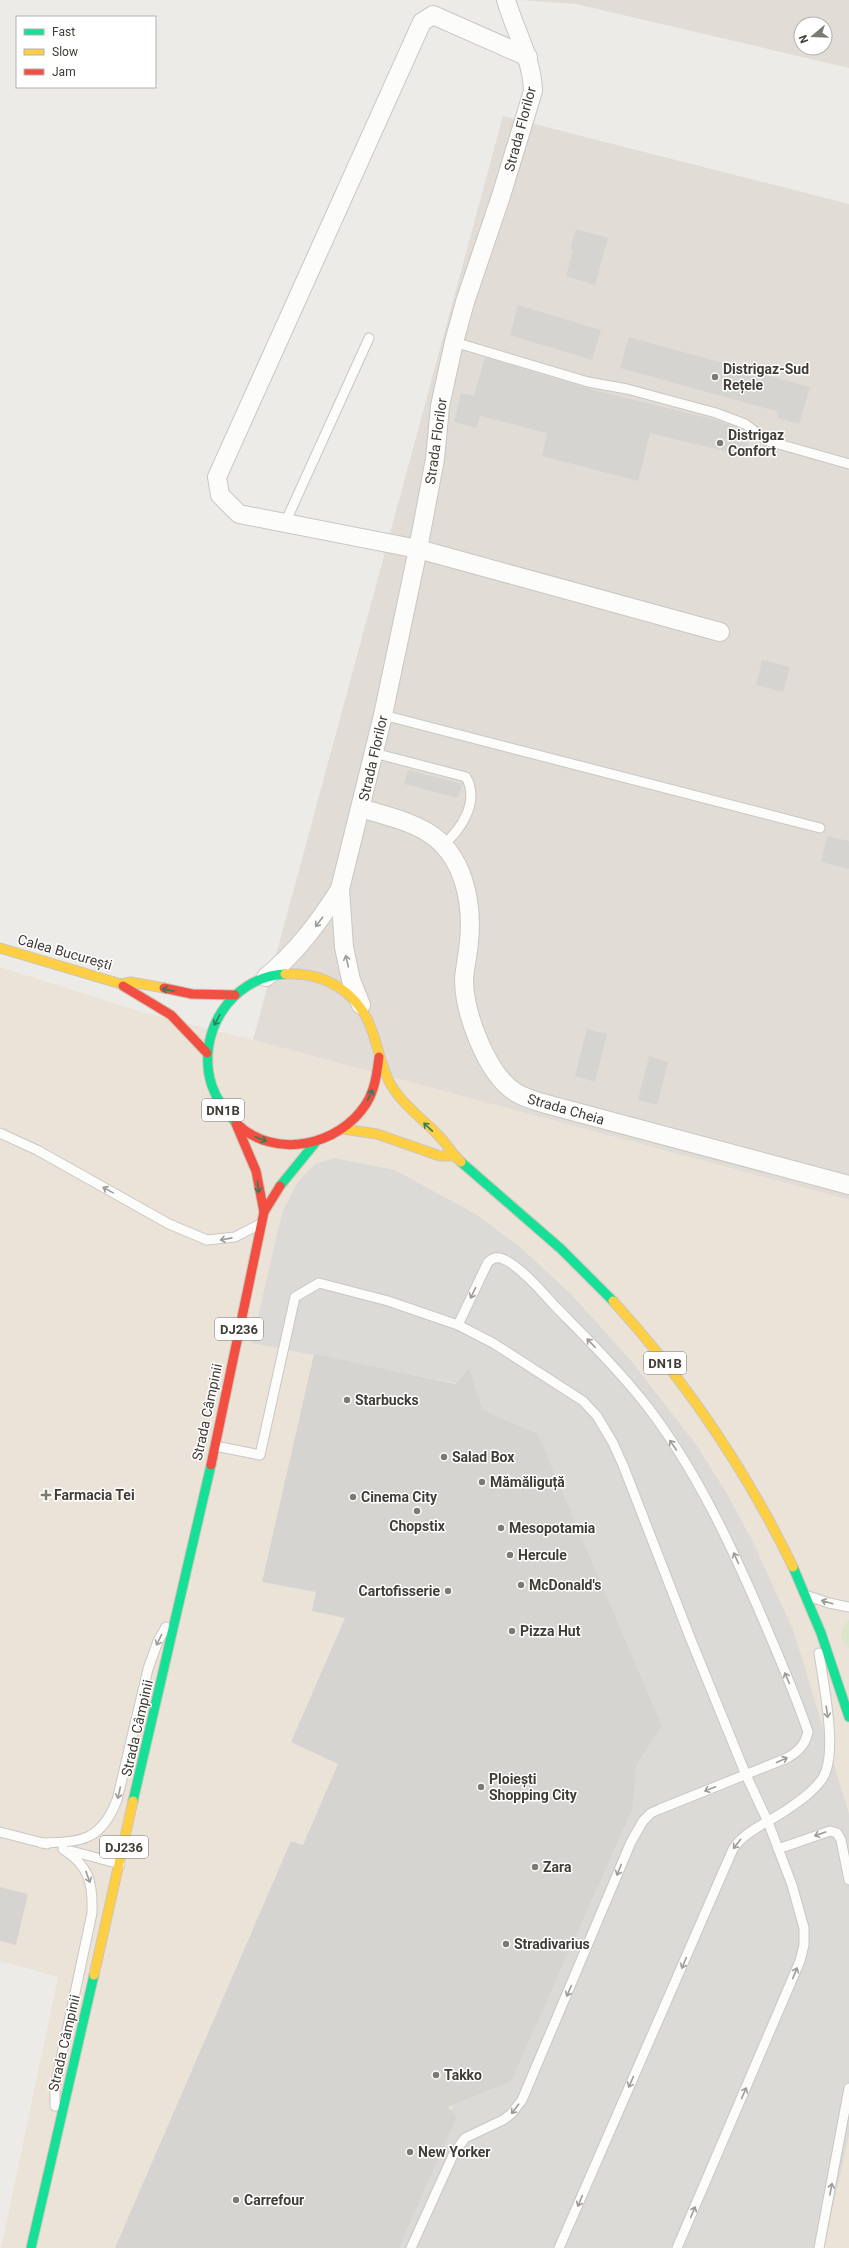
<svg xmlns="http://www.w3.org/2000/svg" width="849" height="2248" viewBox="0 0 849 2248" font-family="Roboto,sans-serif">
  <rect width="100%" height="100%" fill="#edebe7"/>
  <!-- residential -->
  <g fill="#e1dcd5" fill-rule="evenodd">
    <path d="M521,0H849V68L576,4ZM801,24H825V48H801Z"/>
    <path d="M503,116L849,204V1200L253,1040Z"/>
  </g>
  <!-- commercial -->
  <path fill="#ece3d8" d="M0,967L145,1013L253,1040L849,1200V2248H1L58,1977L0,1961Z"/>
  <!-- green -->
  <path fill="#dbe5c9" d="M849,1620V1648C839,1641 839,1628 849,1620Z"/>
  <!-- parking -->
  <path fill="#dcdad7" d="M334,1158L395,1170L477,1215L520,1247L571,1294L633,1363L697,1446L726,1492L753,1542L794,1632L849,1814V2135L824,2248H399L457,2117L451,2110L454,2105L511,2082L633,1808L636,1766L662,1726L538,1434L483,1410L469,1369L455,1383L252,1343L282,1213L297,1183L315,1164Z"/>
  <!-- building -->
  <g fill="#d6d4d0">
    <path d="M576,229L608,238L595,285L566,276L573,250L570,249Z"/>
    <path d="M518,305L601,330L592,360L510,335Z"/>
    <path d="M629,337L810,387L799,424L777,418L779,412L620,368Z"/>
    <path d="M485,357L586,388L716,420L738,428L757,459L650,433L638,481L542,456L547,433L480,416L477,428L454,422L461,393L474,396Z"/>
    <path d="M762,660L790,667L783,692L756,685Z"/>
    <path d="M408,770L462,784L458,798L404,784Z"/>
    <path d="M827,836L849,841V869L821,862Z"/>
    <path d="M587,1029L607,1034L595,1082L575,1076Z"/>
    <path d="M649,1056L668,1062L657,1105L638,1100Z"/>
    <path d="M314,1354L455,1384L469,1368L483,1410L538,1434L662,1726L636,1766L633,1808L511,2082L448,2107L457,2117L399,2248H115L291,1841L303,1845L338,1764L291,1742L345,1618L312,1611L316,1592L262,1582Z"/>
    <path d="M0,1887L28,1894L16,1945L0,1941Z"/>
  </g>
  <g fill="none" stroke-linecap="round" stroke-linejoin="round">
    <!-- lane casing -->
    <g stroke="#c9c7c3" stroke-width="11">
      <g id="lane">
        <path d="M454,342L588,382L627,389L716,413L745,424L768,441L849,464"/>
        <path d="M285,523L369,338"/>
        <path d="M383,715L820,828"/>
        <path d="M374,753L466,777C480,802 461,830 442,846"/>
        <path d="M0,1133L37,1150L169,1224L207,1240L235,1237L260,1224"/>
        <path d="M215,1446L260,1455L295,1297L319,1283L388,1301L458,1325L493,1343L583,1401L597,1416L613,1443L623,1465L691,1640L746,1775L768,1822L792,1885L804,1928V1945L800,1961L677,2248"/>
        <path d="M808,1596L829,1603L849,1607"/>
        <path d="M0,1832L47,1844"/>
        <path d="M41,1843C82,1842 101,1841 117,1800L148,1669L158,1641L166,1627"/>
        <path d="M778,1849L830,1831L837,1833L841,1840L849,1880"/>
        <path d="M71,1851L120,1864"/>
        <path d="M55,2106V2087L92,1913C93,1882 89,1866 63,1849"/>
        <path d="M411,2248L454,2153L465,2138L503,2120L511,2114L522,2100L631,1842L643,1821L651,1813L660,1809L787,1758C798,1752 805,1745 808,1732C795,1693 778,1655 762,1617C730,1543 696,1470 647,1406C618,1369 585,1337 553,1304C543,1293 511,1255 495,1258C493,1258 490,1261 488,1262L458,1325"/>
        <path d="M559,2248L733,1849C745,1831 767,1823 785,1811C798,1802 813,1792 822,1779C839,1755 823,1682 819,1653"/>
        <path d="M819,2248L849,2088"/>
      </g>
    </g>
    <!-- street casing -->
    <g stroke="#c9c7c3" stroke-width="20">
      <g id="street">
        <path d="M528,57L433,15L422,22L217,477L220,495L239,514L418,549L720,632"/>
        <path d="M361,808C383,815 407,820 427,832C464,854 473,903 469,942C468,954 465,967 464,979C464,1012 486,1073 515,1092C524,1098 535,1101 546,1104L849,1185"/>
        <path d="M266,977C297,952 319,922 340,889"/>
        <path d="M361,1005L351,980L344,947L340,889L383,715L418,549L435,459L440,406L454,342L465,302L501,196L533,91C532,58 515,31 506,0"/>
      </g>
    </g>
    <!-- fast casing -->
    <g stroke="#cdc6b6" stroke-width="11">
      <g id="fast">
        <path d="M237,1124C227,1112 217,1101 212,1086C195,1035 230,977 285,974"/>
        <path d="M461,1162L561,1249L613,1301"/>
        <path d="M280,1186L315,1143"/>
        <path d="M793,1567L821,1633L849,1717"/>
        <path d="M133,1801L211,1465"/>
        <path d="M31,2248L94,1975"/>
      </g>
    </g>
    <!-- slow casing -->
    <g stroke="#cdc6b6" stroke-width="11">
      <g id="slow">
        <path d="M0,948L121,984L131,982L164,988"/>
        <path d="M285,974C325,972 359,992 372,1031C379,1049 381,1068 391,1085C403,1105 423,1119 439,1136C447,1144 452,1154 461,1162"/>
        <path d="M343,1129L377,1134L440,1156H454"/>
        <path d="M613,1301C686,1381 746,1470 793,1567"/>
        <path d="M94,1975L133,1801"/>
      </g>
    </g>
    <!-- jam casing -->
    <g stroke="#cdc6b6" stroke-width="11">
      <g id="jam">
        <path d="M123,986L171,1015L207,1053"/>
        <path d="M164,988L192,994L235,995"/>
        <path d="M236,1124L256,1171L264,1212"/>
        <path d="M237,1124C275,1160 339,1146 366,1104C375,1090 377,1073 379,1057"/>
        <path d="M211,1465L264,1212L280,1186"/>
      </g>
    </g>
    <!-- lane -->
    <use href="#lane" stroke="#fcfcfb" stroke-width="9"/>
    <!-- street -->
    <use href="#street" stroke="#fcfcfb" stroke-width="18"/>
    <!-- fast -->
    <use href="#fast" stroke="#16e098" stroke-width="9"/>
    <!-- slow -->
    <use href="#slow" stroke="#ffcf43" stroke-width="9"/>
    <!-- jam -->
    <use href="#jam" stroke="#f24e42" stroke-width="9"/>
  </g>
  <!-- one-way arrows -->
  <defs><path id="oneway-shaft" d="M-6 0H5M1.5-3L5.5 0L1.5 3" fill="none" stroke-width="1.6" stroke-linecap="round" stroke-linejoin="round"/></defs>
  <g stroke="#9e9c98">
    <use href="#oneway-shaft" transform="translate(319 922) rotate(127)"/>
    <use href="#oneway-shaft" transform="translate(347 961) rotate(-103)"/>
    <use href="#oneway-shaft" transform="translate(108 1190) rotate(-151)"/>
    <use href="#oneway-shaft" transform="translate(226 1239) rotate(169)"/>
    <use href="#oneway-shaft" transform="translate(473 1293) rotate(116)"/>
    <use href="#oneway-shaft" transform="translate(591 1343) rotate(-134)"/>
    <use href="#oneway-shaft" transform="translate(673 1445) rotate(-124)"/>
    <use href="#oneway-shaft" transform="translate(736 1558) rotate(-114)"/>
    <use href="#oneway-shaft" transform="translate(827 1602) rotate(-164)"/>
    <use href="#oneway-shaft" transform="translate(159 1640) rotate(115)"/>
    <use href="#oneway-shaft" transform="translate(787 1678) rotate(-113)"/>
    <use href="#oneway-shaft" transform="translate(827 1712) rotate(82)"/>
    <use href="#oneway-shaft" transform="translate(782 1760) rotate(-24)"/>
    <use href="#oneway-shaft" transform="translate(710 1789) rotate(158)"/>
    <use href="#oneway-shaft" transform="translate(119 1793) rotate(103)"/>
    <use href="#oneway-shaft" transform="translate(820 1834) rotate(161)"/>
    <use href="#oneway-shaft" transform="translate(737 1844) rotate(128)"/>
    <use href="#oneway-shaft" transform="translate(619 1870) rotate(112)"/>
    <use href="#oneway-shaft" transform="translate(88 1877) rotate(70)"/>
    <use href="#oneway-shaft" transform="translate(684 1963) rotate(113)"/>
    <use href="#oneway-shaft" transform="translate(795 1973) rotate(-68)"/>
    <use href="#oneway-shaft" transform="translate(569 1991) rotate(113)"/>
    <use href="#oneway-shaft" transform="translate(631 2082) rotate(114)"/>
    <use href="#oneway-shaft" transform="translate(744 2093) rotate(-66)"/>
    <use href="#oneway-shaft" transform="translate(515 2109) rotate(127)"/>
    <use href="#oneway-shaft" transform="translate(831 2189) rotate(-79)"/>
    <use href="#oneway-shaft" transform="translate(580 2201) rotate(113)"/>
    <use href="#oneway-shaft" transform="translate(693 2212) rotate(-67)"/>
  </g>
  <g stroke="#307e5d">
    <use href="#oneway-shaft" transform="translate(168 990) rotate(-169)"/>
    <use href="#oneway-shaft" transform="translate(217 1020) rotate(118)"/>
    <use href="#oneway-shaft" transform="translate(370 1095) rotate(-66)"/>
    <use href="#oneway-shaft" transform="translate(428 1127) rotate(-137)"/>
    <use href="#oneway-shaft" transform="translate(261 1139) rotate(22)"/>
    <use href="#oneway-shaft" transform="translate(258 1187) rotate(84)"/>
  </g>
  <!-- markers -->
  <g fill="#7d7973" stroke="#fff" stroke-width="1.5">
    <circle cx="715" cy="377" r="4"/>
    <circle cx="720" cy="443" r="4"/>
    <circle cx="347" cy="1400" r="4"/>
    <circle cx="444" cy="1457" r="4"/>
    <circle cx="482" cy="1482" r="4"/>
    <path d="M44 1489h4v4h4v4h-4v4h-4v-4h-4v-4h4z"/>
    <circle cx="353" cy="1497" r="4"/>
    <circle cx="417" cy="1511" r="4"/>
    <circle cx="501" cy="1528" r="4"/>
    <circle cx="510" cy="1555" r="4"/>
    <circle cx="521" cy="1585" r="4"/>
    <circle cx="448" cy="1591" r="4"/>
    <circle cx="512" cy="1631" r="4"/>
    <circle cx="481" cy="1787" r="4"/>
    <circle cx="535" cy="1867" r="4"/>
    <circle cx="506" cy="1944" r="4"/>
    <circle cx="436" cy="2075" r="4"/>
    <circle cx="410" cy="2152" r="4"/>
    <circle cx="236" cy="2200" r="4"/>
  </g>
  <g text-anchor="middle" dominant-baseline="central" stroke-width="3" stroke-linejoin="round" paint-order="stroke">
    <!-- shield labels -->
    <g fill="#fff" stroke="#7a7672" stroke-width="1">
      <rect x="202" y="1099" width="42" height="22" rx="3"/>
      <rect x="215" y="1318" width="48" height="22" rx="3"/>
      <rect x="644" y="1352" width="42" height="22" rx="3"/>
      <rect x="100" y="1836" width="48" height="22" rx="3"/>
    </g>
    <g font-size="13" font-weight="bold" fill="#413c35">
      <text x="223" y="1110">DN1B</text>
      <text x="239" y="1329">DJ236</text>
      <text x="665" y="1363">DN1B</text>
      <text x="124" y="1847">DJ236</text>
    </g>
    <!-- street labels -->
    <g font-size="14" fill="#413c35" stroke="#fff">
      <text transform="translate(520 129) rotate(-75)">Strada Florilor</text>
      <text transform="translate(436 441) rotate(-82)">Strada Florilor</text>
      <text transform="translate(373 758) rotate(-77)">Strada Florilor</text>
      <text transform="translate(65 952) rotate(16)">Calea București</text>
      <text transform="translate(566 1109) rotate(16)">Strada Cheia</text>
      <text transform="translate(207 1412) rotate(-78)">Strada Câmpinii</text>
      <text transform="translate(137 1728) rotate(-77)">Strada Câmpinii</text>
      <text transform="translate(64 2043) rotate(-77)">Strada Câmpinii</text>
    </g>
    <!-- poi labels -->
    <g font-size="14" font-weight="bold" fill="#413c35" stroke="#fff" text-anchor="start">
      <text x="723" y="369">Distrigaz-Sud<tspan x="723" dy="16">Rețele</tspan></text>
      <text x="728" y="435">Distrigaz<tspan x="728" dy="16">Confort</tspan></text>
      <text x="355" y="1400">Starbucks</text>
      <text x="452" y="1457">Salad Box</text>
      <text x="490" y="1482">Mămăliguță</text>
      <text x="54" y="1495">Farmacia Tei</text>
      <text x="361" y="1497">Cinema City</text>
      <text x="417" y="1526" text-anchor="middle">Chopstix</text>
      <text x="509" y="1528">Mesopotamia</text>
      <text x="518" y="1555">Hercule</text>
      <text x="529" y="1585">McDonald's</text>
      <text x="440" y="1591" text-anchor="end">Cartofisserie</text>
      <text x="520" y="1631">Pizza Hut</text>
      <text x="489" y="1779">Ploiești<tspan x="489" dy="16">Shopping City</tspan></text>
      <text x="543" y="1867">Zara</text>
      <text x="514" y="1944">Stradivarius</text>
      <text x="444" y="2075">Takko</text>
      <text x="418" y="2152">New Yorker</text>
      <text x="244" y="2200">Carrefour</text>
    </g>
  </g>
  <!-- legend -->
  <rect x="16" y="16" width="140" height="72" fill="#ffffff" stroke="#b3b1ae"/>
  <rect x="24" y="29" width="20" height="6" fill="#16e098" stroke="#b3b1ae"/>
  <text x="52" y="36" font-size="12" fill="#413c35">Fast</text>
  <rect x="24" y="49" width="20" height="6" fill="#ffcf43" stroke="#b3b1ae"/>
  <text x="52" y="56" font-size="12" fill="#413c35">Slow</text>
  <rect x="24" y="69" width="20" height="6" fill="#f24e42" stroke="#b3b1ae"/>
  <text x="52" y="76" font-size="12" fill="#413c35">Jam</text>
  <!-- north arrow -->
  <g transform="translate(813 36) rotate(251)"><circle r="19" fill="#ffffff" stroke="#b3b1ae"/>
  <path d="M0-3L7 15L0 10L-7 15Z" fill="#7d7973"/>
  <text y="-6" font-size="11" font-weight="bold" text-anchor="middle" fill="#413c35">N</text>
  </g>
</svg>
